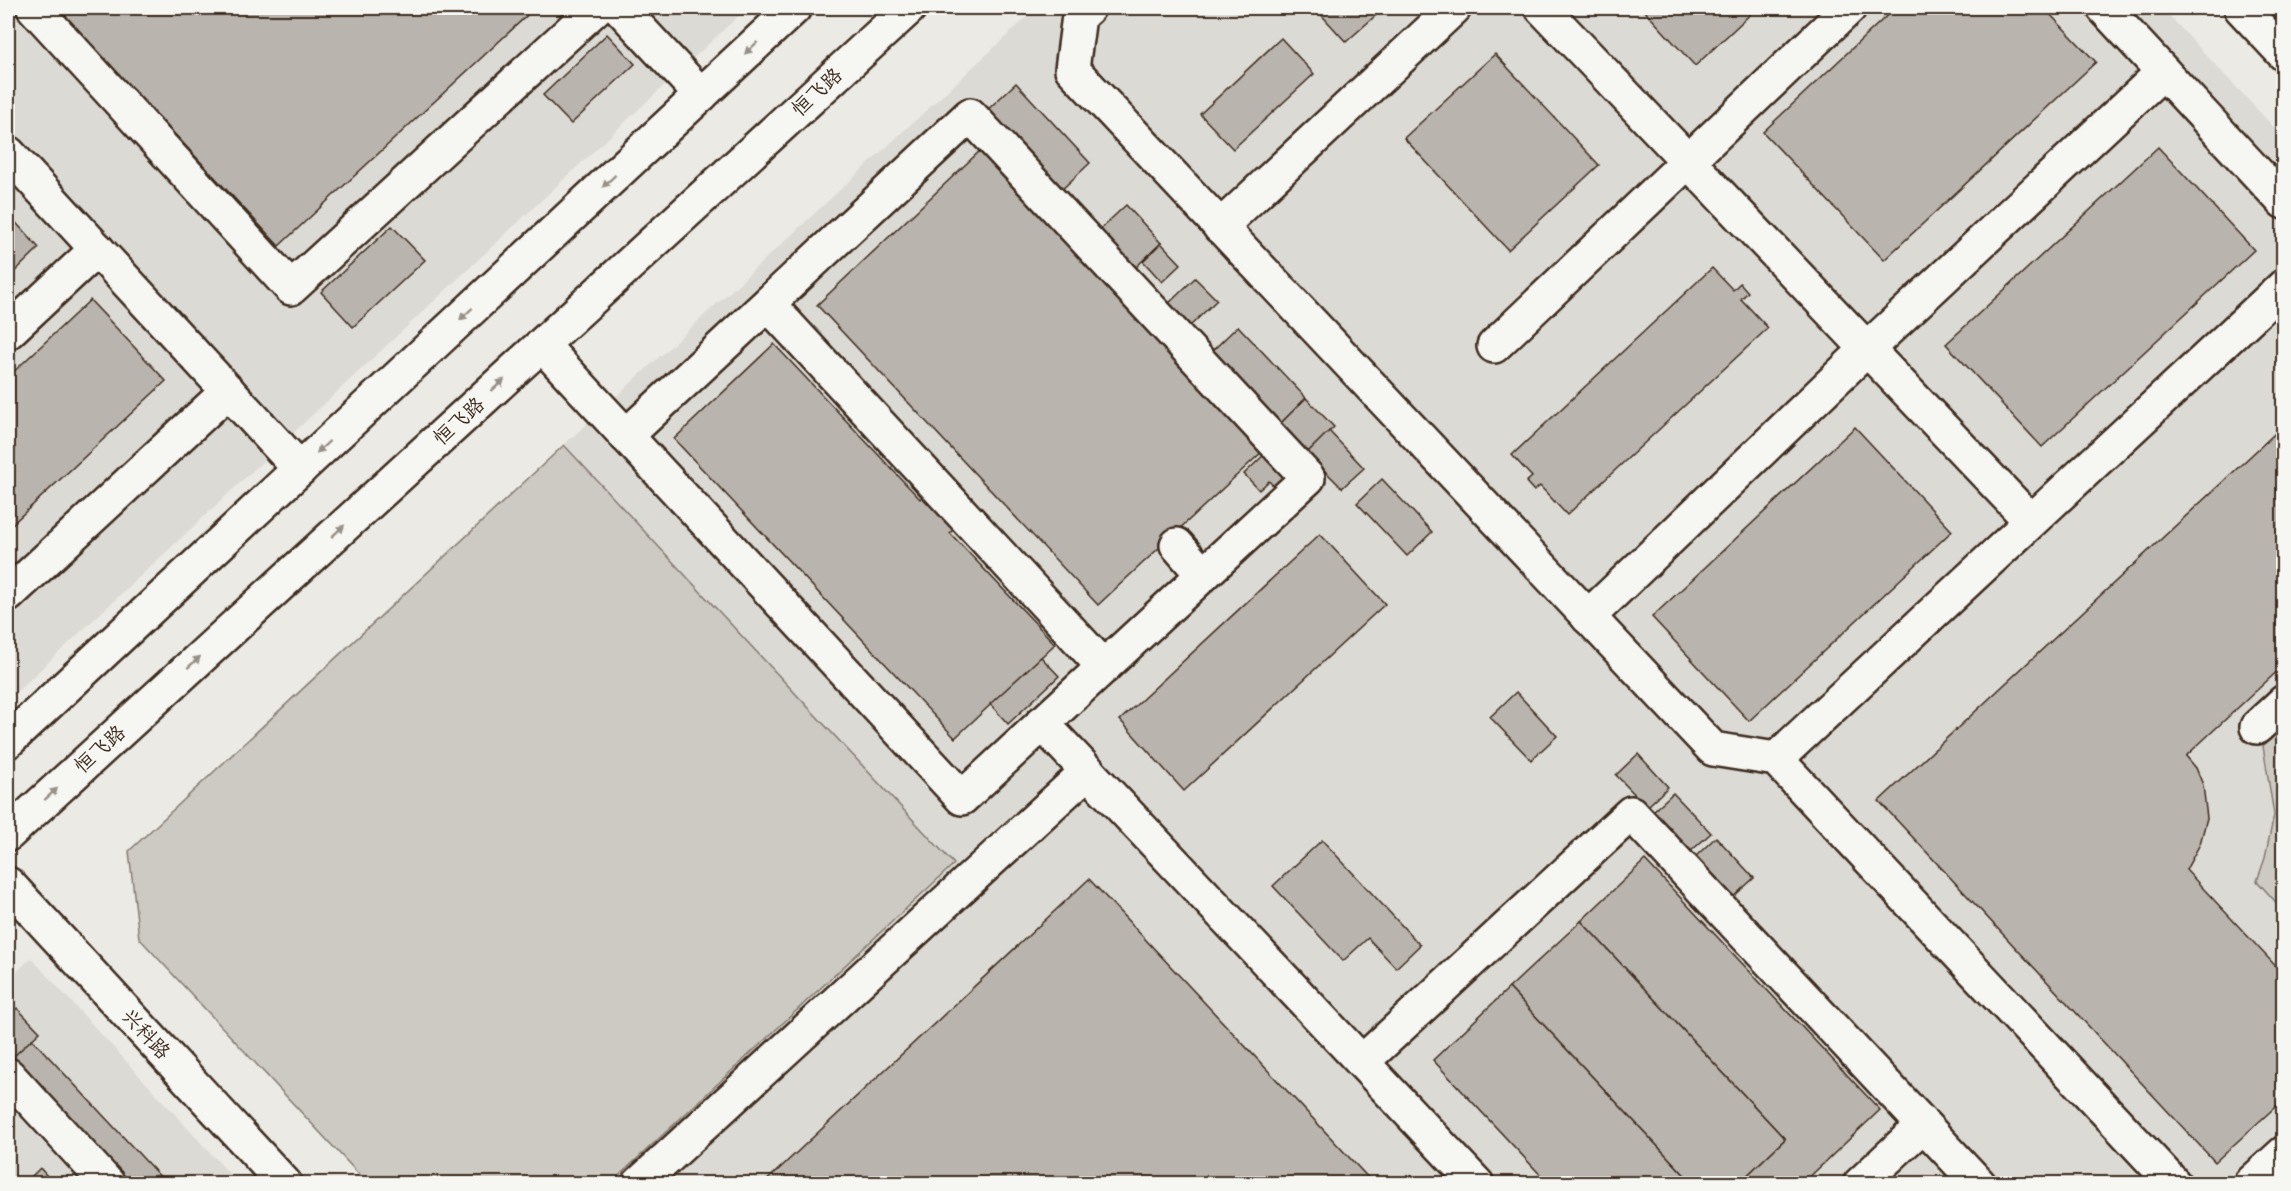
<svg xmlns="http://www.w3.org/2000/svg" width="2291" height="1191" viewBox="0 0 2291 1191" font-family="'Comic Neue','LXGW WenKai TC',sans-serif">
  <rect width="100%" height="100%" fill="#ebeae5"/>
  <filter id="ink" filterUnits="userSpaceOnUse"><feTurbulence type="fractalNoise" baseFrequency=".0167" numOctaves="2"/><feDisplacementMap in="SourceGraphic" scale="12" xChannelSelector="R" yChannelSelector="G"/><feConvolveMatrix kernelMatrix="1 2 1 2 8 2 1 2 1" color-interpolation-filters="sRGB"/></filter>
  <g filter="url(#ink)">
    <!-- built -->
    <g fill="#dcdad4">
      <path d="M8,8H747L8,700Z"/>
      <path d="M1037,8H2162L2283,137V1183H611L954,864L564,445Z"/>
      <path d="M31,958L238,1183L8,1184V980Z"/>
    </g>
    <!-- green -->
    <g fill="#cdcac4" stroke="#847a71" stroke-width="1.5">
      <path d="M564,445L954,864L611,1183H367L139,938L129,851Z"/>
      <path d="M2283,726V910L2257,881L2265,858L2274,815L2263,746Z"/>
    </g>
    <!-- building -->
    <g fill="#bab4ae" stroke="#3b2a1e" stroke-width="1.5">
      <path d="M57,8H535L279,246Z"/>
      <path d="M1318,8H1384L1346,42L1316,9Z"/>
      <path d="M1642,8H1757L1695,66Z"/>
      <path d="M1895,8H2044L2096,62L1884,260L1763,132Z"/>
      <path d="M607,34L635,64L571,124L543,95Z"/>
      <path d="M1281,38L1314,74L1233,149L1200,114Z"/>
      <path d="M1495,54L1599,165L1508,250L1404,138Z"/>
      <path d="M1016,83L1090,163L1058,193L984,113Z"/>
      <path d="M984,147L1266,448L1098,605L817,305Z"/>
      <path d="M2158,147L2254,250L2042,447L1946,344Z"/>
      <path d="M1126,205L1161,243L1134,269L1098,231Z"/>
      <path d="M8,214L39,248L8,278Z"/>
      <path d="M392,226L425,260L353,327L321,292Z"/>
      <path d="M1161,243L1181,264L1162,282L1143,261Z"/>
      <path d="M1712,268L1733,290L1740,283L1748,292L1741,299L1768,328L1567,515L1540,486L1534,491L1526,482L1532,477L1512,455Z"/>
      <path d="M1195,278L1217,300L1188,328L1167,305Z"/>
      <path d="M90,300L166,381L8,528V377Z"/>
      <path d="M1238,326L1306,398L1280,424L1211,352Z"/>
      <path d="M774,344L920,499L923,496L954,529L950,533L1055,644L955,738L674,439Z"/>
      <path d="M1306,398L1334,427L1307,453L1280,424Z"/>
      <path d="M2284,425V665L2186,756L2196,768L2203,785L2207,818L2200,844L2186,870L2284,975V1099L2215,1162L1879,801Z"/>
      <path d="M1855,427L1952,531L1749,721L1652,617Z"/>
      <path d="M1329,431L1364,468L1342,488L1307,453Z"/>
      <path d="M1269,450L1291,478L1277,490L1269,481L1259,490L1244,474Z"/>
      <path d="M1382,479L1432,532L1407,556L1357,503Z"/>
      <path d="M1320,534L1385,604L1184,791L1120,720Z"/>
      <path d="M1041,657L1059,676L1008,724L990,704Z"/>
      <path d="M1516,692L1557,736L1531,760L1490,717Z"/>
      <path d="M1638,754L1668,787L1647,807L1616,775Z"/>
      <path d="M1673,793L1711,833L1690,852L1652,812Z"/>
      <path d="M1716,837L1754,878L1732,898L1695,857Z"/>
      <path d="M1322,840L1420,945L1396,968L1368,938L1343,961L1273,886Z"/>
      <path d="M1645,860L1880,1110L1802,1184H1738L1785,1139L1581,921Z"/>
      <path d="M1089,879L1374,1184H763Z"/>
      <path d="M1581,921L1785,1139L1738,1184H1693L1509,988Z"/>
      <path d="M1509,988L1693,1184H1549L1433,1060Z"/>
      <path d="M17,1008L40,1032L8,1062V1017Z"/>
      <path d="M32,1039L167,1184H127L11,1059Z"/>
      <path d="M40,1168L54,1184H24Z"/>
    </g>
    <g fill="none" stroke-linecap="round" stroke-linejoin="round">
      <!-- minor casing -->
      <g stroke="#3b2a1e" stroke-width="38">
        <g id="minor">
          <path d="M34,8L291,288L596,8"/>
          <path d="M620,8L701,95"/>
          <path d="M1088,8L1079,16L1072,69L1713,749L1776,759L2174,1184"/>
          <path d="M1542,8L2030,520"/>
          <path d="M2104,8L2284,202"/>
          <path d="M8,153L300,469"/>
          <path d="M1220,227L1454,8"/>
          <path d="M768,304L1104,667"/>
          <path d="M8,332L97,249"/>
          <path d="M542,345L962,798L1203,575L1177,545"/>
          <path d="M1494,346L1849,8"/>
          <path d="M626,436L970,115L1308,478L1203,575"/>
          <path d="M8,595L228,391"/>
          <path d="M1588,617L1867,349L2163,72"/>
          <path d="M1042,723L1477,1184"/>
          <path d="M2257,727L2284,702"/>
          <path d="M1776,759L2284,286"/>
          <path d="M8,884L285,1184"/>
          <path d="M1362,1062L1631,813L1979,1184"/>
          <path d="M8,1075L108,1184"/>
          <path d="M639,1184L1088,771"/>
          <path d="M1860,1184L1923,1125"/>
          <path d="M2250,1184L2284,1153"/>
        </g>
      </g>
      <!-- major casing -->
      <g stroke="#3b2a1e" stroke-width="38">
        <g id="major">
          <path d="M2241,8L2284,54"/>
          <path d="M8,741L794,8"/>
          <path d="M8,834L909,8"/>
        </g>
      </g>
      <!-- minor -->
      <use href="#minor" stroke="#f6f6f2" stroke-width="33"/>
      <!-- major -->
      <use href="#major" stroke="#f6f6f2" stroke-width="33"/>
    </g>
    <!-- one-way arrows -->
    <defs><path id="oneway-solid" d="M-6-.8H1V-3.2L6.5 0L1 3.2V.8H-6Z" transform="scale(1.5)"/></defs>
    <g fill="#989088">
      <use href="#oneway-solid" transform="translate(751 48) rotate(137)"/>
      <use href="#oneway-solid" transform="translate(609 181) rotate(137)"/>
      <use href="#oneway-solid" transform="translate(466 314) rotate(137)"/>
      <use href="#oneway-solid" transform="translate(498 385) rotate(-42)"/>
      <use href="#oneway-solid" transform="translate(323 447) rotate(137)"/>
      <use href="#oneway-solid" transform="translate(338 531) rotate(-42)"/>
      <use href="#oneway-solid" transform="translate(194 662) rotate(-42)"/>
      <use href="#oneway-solid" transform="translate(51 794) rotate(-42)"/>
    </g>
  </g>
  <g text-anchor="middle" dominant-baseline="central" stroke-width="6" stroke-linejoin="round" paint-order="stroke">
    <!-- street labels -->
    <g font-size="20" fill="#3b2a1e" stroke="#f6f6f2">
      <text transform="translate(817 92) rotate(-43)">恒飞路</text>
      <text transform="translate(459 421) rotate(-42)">恒飞路</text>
      <text transform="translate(100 749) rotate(-42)">恒飞路</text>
      <text transform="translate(146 1034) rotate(47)">兴科路</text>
    </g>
  </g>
  <!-- margin -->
  <rect width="2291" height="1191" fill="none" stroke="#f6f6f2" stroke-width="30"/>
  <rect x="15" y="15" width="2261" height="1161" fill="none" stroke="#3b2a1e" stroke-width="2" filter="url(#ink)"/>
</svg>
